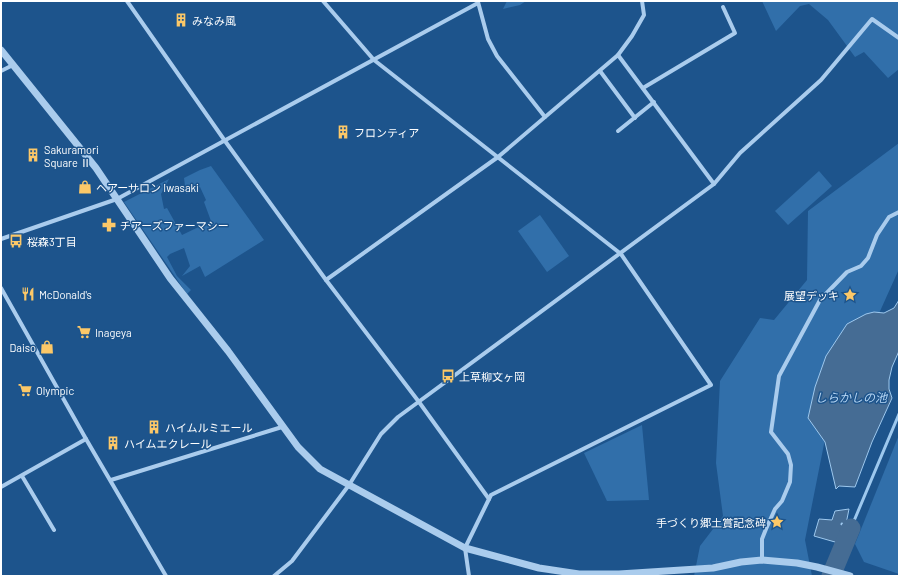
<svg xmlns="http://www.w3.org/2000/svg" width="900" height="577" viewBox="0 0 900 577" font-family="Barlow,'Noto Sans JP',sans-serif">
  <rect width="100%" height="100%" fill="#1d548c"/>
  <!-- green -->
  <g fill="#316faa">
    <path d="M507,1H526L520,5L503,9Z"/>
    <path d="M762,1H899V69L888,78L864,52L855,57L828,20L809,4L800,6L776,31Z"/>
    <path d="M899,143V269L827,429L805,540L812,576H691H694L700,546L723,516L716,463L720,381L760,318L774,320L807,280L808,211Z"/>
    <path d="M211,166L264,240L205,277L200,266L182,276L190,266L184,248L170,254L167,257L177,276L191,290L187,294L124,202L169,179L161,194L164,209L167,208L182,235L211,221L204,202L206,200L200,187L186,194L184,178L200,170Z"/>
    <path d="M819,171L832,186L788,225L775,211Z"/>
    <path d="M540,215L569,256L547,272L518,231Z"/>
    <path d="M642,425L649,500L607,501L584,453Z"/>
    <path d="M899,435V574L864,562L855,544Z"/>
  </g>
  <!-- water -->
  <g fill="#456c94" stroke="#9dc8ee">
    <path d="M899,300V351L892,367L889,380V389L892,398L872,442L855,487L839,486L836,489L825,442L808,418L815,387L826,356L847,324L866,314L874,312L884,313L894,308Z"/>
    <path d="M849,509L842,544L814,536L819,519L832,520L835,511Z"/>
  </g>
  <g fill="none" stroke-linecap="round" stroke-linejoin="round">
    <!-- stream -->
    <path stroke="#9dc8ee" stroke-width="3" d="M842,524L851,528L899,414"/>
    <!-- river -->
    <path stroke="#456c94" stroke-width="19" d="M831,576L851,528"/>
    <!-- minor -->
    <g stroke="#aacced" stroke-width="4">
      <path d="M127,1L225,141L326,280L419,402L489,499L465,548L469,576"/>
      <path d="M323,1L374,60L621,254L711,385L491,495L489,499"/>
      <path d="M478,2L488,39L497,56L545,117"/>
      <path d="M618,55L632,36L644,15L642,1"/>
      <path d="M1,71L13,65"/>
      <path d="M600,71L635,118"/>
      <path d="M643,88L735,33L723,7"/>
      <path d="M618,131L654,102"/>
      <path d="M1,239L117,199L478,3"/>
      <path d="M326,280L498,157L618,55L714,184"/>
      <path d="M1,288L86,439L166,576"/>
      <path d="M22,476L54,530"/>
      <path d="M111,480L282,427"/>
      <path d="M1,487L86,439"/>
      <path d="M762,560V539L766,529L775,509L782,501L790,482L791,465L788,454L771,432L779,376L820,300L847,272L861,266L868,258L877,235L889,217L899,212"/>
      <path d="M274,576L292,561L349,485L381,434L398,417L714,184L740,153L821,80L872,19L899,38"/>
    </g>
    <!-- tertiary -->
    <path stroke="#aacced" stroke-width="7" d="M1,50L96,168L170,278L228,351L298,447L320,469L465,548L539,568L579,574H619L713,568L741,562L762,560L797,563L817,567L850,576"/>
  </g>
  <!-- icons -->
  <defs>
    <g id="building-bare" transform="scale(1.08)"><path d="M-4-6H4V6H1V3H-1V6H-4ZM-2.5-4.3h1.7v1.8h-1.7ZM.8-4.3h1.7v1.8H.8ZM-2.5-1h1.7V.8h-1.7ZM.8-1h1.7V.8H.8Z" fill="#fcc868" stroke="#1d548c" stroke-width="2.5" paint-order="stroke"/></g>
    <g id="shop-bare" transform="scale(1.08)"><path d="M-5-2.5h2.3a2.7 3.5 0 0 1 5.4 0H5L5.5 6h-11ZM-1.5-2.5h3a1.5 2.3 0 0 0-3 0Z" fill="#fcc868" stroke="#1d548c" stroke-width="2.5" paint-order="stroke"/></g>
    <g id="pharmacy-bare" transform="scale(1.08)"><path d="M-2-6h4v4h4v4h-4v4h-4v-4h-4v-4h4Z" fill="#fcc868" stroke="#1d548c" stroke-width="2.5" paint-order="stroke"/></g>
    <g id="bus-bare" transform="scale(1.08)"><path d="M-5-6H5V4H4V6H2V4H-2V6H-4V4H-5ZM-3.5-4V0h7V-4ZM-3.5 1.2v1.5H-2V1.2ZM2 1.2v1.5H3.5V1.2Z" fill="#fcc868" stroke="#1d548c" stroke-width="2.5" paint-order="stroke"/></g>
    <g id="restaurant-bare" transform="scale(1.08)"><path d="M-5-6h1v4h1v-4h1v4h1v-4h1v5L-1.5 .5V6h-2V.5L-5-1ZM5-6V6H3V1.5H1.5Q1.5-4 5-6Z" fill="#fcc868" stroke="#1d548c" stroke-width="2.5" paint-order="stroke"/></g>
    <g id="sight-bare" transform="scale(1.08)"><path d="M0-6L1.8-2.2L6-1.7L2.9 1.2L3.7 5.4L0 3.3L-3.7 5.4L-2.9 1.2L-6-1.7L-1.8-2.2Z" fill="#fcc868" stroke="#1d548c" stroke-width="2.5" paint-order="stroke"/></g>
    <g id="supermarket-bare" transform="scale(1.08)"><path d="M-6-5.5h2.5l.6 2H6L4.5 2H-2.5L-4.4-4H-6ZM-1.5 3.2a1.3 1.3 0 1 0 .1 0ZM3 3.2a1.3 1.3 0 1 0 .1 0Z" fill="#fcc868" stroke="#1d548c" stroke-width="2.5" paint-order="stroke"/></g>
  </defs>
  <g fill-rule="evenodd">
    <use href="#building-bare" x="181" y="20"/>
    <use href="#building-bare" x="343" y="132"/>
    <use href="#building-bare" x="33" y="155"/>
    <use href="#shop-bare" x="85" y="187"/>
    <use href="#pharmacy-bare" x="109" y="225"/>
    <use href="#bus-bare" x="16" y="241"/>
    <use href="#restaurant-bare" x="28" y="294"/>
    <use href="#sight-bare" x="850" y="295"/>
    <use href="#supermarket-bare" x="84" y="332"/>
    <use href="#shop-bare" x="47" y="347"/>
    <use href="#bus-bare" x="448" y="376"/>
    <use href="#supermarket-bare" x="25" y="390"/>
    <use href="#building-bare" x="154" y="427"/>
    <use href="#building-bare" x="113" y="443"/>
    <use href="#sight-bare" x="777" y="522"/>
  </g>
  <g text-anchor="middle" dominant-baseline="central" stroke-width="3" stroke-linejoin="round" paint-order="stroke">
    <!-- poi labels -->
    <g font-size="11" fill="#fff" stroke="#1d548c" text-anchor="start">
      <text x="192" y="20">みなみ風</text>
      <text x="354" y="132">フロンティア</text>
      <text x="44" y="149">Sakuramori<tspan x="44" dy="13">Square Ⅱ</tspan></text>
      <text x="96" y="187">ヘアーサロン Iwasaki</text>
      <text x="120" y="225">チアーズファーマシー</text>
      <text x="27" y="241">桜森3丁目</text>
      <text x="39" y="294">McDonald's</text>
      <text x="839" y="295" text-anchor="end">展望デッキ</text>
      <text x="95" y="332">Inageya</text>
      <text x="36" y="347" text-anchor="end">Daiso</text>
      <text x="459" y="376">上草柳文ヶ岡</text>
      <text x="36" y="390">Olympic</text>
      <text x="165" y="427">ハイムルミエール</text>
      <text x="124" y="443">ハイムエクレール</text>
      <text x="766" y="522" text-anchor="end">手づくり郷土賞記念碑</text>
    </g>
    <!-- water labels -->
    <g font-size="12" font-style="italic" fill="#b6d6f4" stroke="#1d548c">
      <text x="851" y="397">しらかしの池</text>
    </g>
  </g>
  <!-- border -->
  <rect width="900" height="577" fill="none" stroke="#ffffff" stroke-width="4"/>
</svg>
